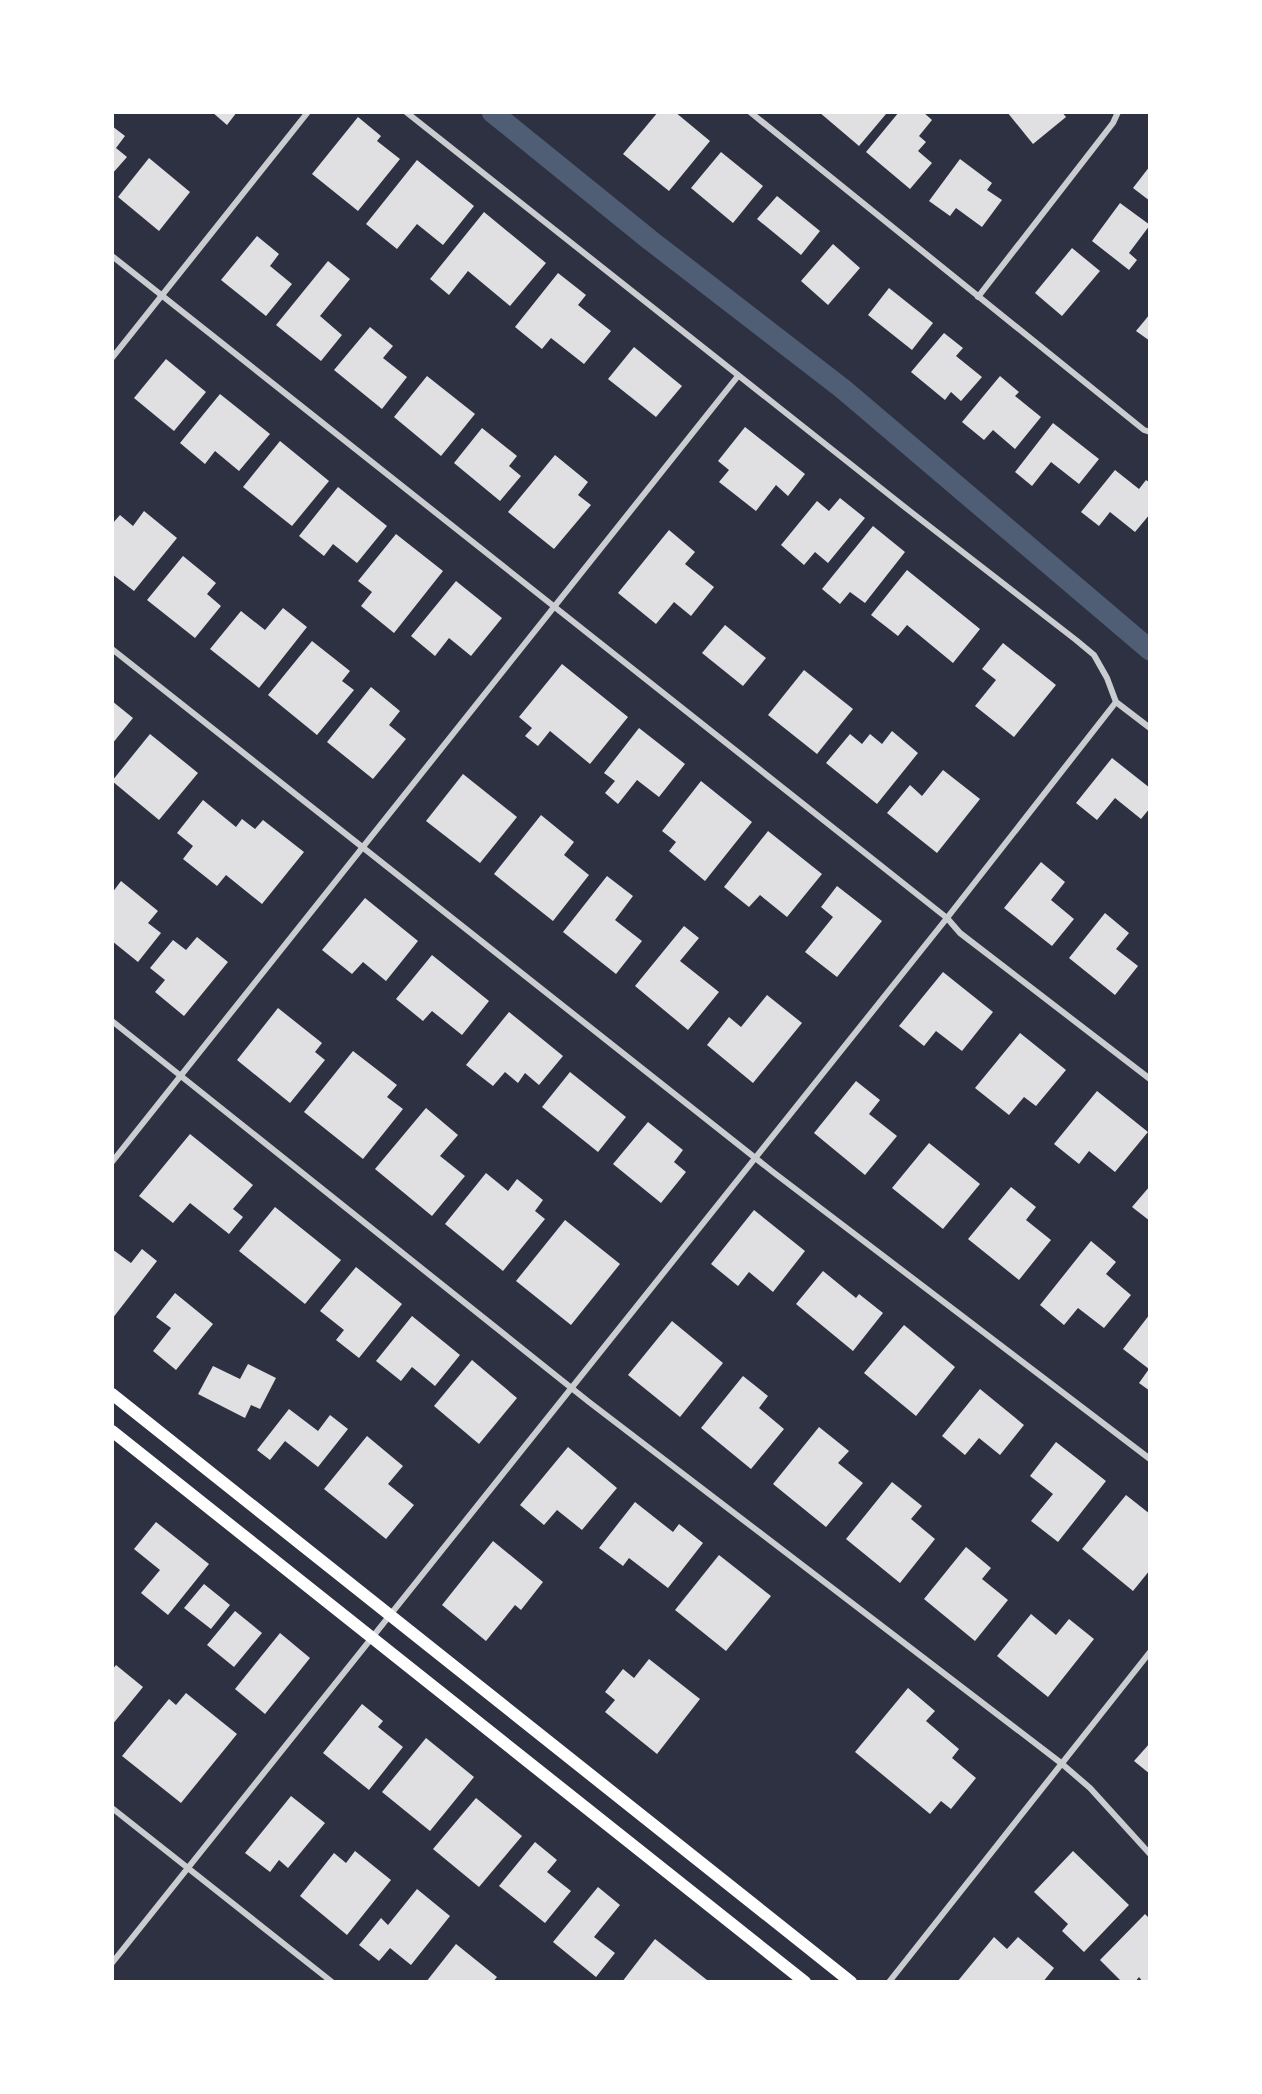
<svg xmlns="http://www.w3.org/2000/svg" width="1262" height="2094" viewBox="0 0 1262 2094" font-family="Mulish,sans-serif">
  <rect width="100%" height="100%" fill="#2d3142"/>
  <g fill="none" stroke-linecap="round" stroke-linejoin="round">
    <!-- canal -->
    <path stroke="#4f5d75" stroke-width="21" d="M492,112L650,240L843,389L1150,650"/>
  </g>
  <!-- building -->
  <g fill="#e0e0e3">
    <path d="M212,112H237L227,125Z"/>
    <path d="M658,112H675L710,141L669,191L623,154Z"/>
    <path d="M819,112H885L886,114L859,146Z"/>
    <path d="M899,112H923L932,120L919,136L926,142L918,151L932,163L910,189L866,152Z"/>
    <path d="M1007,112H1062L1066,117L1033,144Z"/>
    <path d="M358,117L381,136L377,141L400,159L358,211L312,174Z"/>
    <path d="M112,126L125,136L116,148L127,157L112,174Z"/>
    <path d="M721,152L763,186L733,223L691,188Z"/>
    <path d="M149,158L190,192L159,231L118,197Z"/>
    <path d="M960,159L992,183L987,190L1002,200L982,227L956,208L950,216L929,201Z"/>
    <path d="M417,160L474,206L443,245L417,224L397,249L366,224Z"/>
    <path d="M1150,166V201L1133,188Z"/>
    <path d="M777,196L820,231L801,255L757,219Z"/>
    <path d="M1120,203L1150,225L1129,253L1137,260L1129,270L1092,241Z"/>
    <path d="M484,212L546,263L510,306L468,271L449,295L430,279Z"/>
    <path d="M257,236L279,254L270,266L292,284L266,316L221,280Z"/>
    <path d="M833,244L860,268L828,305L801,281Z"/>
    <path d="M1072,248L1100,271L1062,316L1035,293Z"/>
    <path d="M328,261L350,279L320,316L342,335L321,361L276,325Z"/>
    <path d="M558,273L586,295L578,305L611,331L584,364L551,338L542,349L515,327Z"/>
    <path d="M889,288L933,323L912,350L868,315Z"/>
    <path d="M1150,314V341L1136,331Z"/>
    <path d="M370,327L393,346L383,358L407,377L382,409L334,370Z"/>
    <path d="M944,333L963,348L956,356L982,377L961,401L951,392L945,400L911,372Z"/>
    <path d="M634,347L682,386L656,417L608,379Z"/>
    <path d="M166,359L206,392L174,431L134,398Z"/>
    <path d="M427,376L475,414L441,456L394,417Z"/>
    <path d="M1000,376L1019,392L1015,396L1041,417L1015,449L993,430L984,440L962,422Z"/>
    <path d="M220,394L270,434L239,471L215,451L205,464L180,443Z"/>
    <path d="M1053,423L1099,459L1079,484L1051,462L1032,486L1015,472Z"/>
    <path d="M745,427L805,474L788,496L776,485L756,511L719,482L729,470L718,461Z"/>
    <path d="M482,428L517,456L509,466L521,476L500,501L454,463Z"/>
    <path d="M280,441L329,481L292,526L243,487Z"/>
    <path d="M555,455L588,482L578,495L591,505L554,549L508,512Z"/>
    <path d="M1115,470L1139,489L1146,480L1150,483V514L1135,532L1110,512L1099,526L1081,512Z"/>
    <path d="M338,487L387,526L357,563L333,544L324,556L299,536Z"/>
    <path d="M840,498L865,518L828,563L815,552L804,565L781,545L817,501L829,511Z"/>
    <path d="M144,511L177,538L134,591L112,574V524L120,515L133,526Z"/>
    <path d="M873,526L905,552L865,603L850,592L840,604L822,589Z"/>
    <path d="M669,530L695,552L685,564L714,587L691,616L674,602L656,624L618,593Z"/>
    <path d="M396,534L443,571L394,633L361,606L372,592L358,581Z"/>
    <path d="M183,556L216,583L207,594L221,606L195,638L147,600Z"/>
    <path d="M907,570L980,629L953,663L907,625L898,636L871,615Z"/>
    <path d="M456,581L502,618L471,656L449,638L435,656L411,636Z"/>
    <path d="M283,608L307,627L259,688L210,649L241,611L265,630Z"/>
    <path d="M725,625L766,658L743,686L702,653Z"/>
    <path d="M312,641L350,671L342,681L354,690L317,735L268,695Z"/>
    <path d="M1003,643L1056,685L1014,737L975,706L996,680L982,669Z"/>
    <path d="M562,664L628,717L590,764L550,731L538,746L525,736L532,728L519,717Z"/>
    <path d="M804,670L853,709L817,754L768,715Z"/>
    <path d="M371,687L400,711L389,725L406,739L373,779L327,742Z"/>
    <path d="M112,701L133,718L112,744Z"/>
    <path d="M639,728L685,764L659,797L637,780L618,804L605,793L615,781L604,773Z"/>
    <path d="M892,731L918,753L877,804L826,763L850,734L862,744L870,734L882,744Z"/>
    <path d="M150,734L198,773L159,820L112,781Z"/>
    <path d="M1112,758L1150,788V808L1141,819L1115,798L1097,820L1076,803Z"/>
    <path d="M943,770L980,799L937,853L887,813L910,785L922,796Z"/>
    <path d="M463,774L517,817L480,863L426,821Z"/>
    <path d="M701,781L752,822L705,881L669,851L676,842L662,831Z"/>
    <path d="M203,800L236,827L242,819L255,829L263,820L304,852L262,904L226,875L217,886L183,859L193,846L177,833Z"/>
    <path d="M541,815L574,842L564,855L589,875L553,921L494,874Z"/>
    <path d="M768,831L822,874L787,917L760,895L749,907L724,887Z"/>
    <path d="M1041,862L1065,882L1051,900L1074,919L1052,946L1004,908Z"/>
    <path d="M607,876L633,896L615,920L642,941L616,974L563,932Z"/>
    <path d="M121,881L158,911L148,923L161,933L138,962L112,941V893Z"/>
    <path d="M837,886L882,921L837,977L805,952L833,917L821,907Z"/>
    <path d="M365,898L418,941L386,981L363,962L352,974L322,950Z"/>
    <path d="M1105,913L1129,933L1116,949L1138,966L1115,995L1069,958Z"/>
    <path d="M684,926L699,938L680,961L719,992L688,1030L635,986Z"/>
    <path d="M197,937L228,962L184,1016L155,992L165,980L150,968L173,940L186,950Z"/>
    <path d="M432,955L489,1001L462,1035L432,1011L423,1021L396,999Z"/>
    <path d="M943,972L993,1012L962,1051L936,1031L924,1046L899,1026Z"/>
    <path d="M767,995L802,1023L753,1083L707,1045L729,1017L741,1027Z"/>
    <path d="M278,1008L322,1043L315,1052L325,1060L290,1103L237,1060Z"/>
    <path d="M509,1012L563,1056L539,1085L525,1073L518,1083L505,1072L493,1086L466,1065Z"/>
    <path d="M1020,1033L1066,1070L1036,1106L1024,1097L1009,1115L975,1088Z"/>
    <path d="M353,1051L397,1085L387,1097L403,1109L363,1159L304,1112Z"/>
    <path d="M570,1072L626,1117L598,1152L542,1107Z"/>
    <path d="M856,1081L880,1100L869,1114L897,1136L865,1175L814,1133Z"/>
    <path d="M1097,1091L1148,1132L1115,1172L1089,1151L1079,1164L1054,1144Z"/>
    <path d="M426,1108L458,1135L440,1156L465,1176L432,1216L375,1169Z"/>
    <path d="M648,1122L683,1150L674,1162L686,1172L661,1203L613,1164Z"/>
    <path d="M190,1134L253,1185L233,1209L243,1217L229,1234L190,1203L173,1223L139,1196Z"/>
    <path d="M929,1143L980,1184L943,1229L892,1188Z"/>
    <path d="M486,1173L508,1191L517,1179L543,1200L535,1211L545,1219L503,1271L445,1224Z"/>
    <path d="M1150,1186V1221L1132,1207Z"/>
    <path d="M1011,1187L1036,1207L1026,1220L1051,1240L1019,1280L968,1239Z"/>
    <path d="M275,1207L341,1260L305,1304L239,1251Z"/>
    <path d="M754,1210L805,1251L773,1292L749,1272L738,1286L711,1264Z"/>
    <path d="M565,1220L620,1264L571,1325L516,1281Z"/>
    <path d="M1091,1241L1116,1262L1106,1274L1131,1295L1104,1328L1078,1308L1064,1325L1040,1305Z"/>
    <path d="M112,1249L131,1263L142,1249L157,1261L112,1319Z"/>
    <path d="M356,1267L402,1304L359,1358L336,1340L344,1330L320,1311Z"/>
    <path d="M823,1271L856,1298L859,1294L883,1313L853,1351L796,1304Z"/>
    <path d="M175,1293L213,1324L176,1370L153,1351L171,1328L156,1317Z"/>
    <path d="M1150,1314V1391L1139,1383L1149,1369L1123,1349Z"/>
    <path d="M412,1316L460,1355L435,1386L412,1367L401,1381L376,1361Z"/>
    <path d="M672,1321L723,1363L680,1417L628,1375Z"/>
    <path d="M904,1325L955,1367L916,1416L864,1373Z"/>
    <path d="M472,1360L517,1398L479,1444L434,1406Z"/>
    <path d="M248,1364L276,1378L260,1409L251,1405L245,1418L198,1394L213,1366L240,1379Z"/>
    <path d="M743,1376L768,1396L759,1408L784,1429L751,1469L701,1428Z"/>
    <path d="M980,1389L1024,1425L1000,1455L979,1438L965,1455L942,1436Z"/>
    <path d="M289,1409L318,1431L330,1415L348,1429L318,1467L285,1441L270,1460L257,1450Z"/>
    <path d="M819,1427L849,1451L838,1463L863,1483L826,1527L773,1484Z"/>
    <path d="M367,1436L403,1466L388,1484L414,1505L386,1539L324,1489Z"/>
    <path d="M1056,1442L1106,1481L1058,1542L1031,1521L1053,1494L1030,1476Z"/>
    <path d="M568,1447L617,1488L582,1530L557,1510L544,1525L520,1505Z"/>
    <path d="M892,1482L922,1506L911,1519L935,1539L900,1583L846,1539Z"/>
    <path d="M1126,1495L1150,1514V1570L1133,1591L1082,1549Z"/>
    <path d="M635,1502L673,1532L679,1524L703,1543L668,1588L629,1558L623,1566L599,1548Z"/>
    <path d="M156,1522L209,1564L168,1615L141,1593L160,1570L134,1549Z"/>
    <path d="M493,1541L543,1582L521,1610L515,1605L486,1641L442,1605Z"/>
    <path d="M966,1547L991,1568L982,1579L1008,1600L975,1641L924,1599Z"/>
    <path d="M719,1555L771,1596L726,1651L675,1610Z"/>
    <path d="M204,1584L230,1605L211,1629L184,1608Z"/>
    <path d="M235,1611L262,1633L234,1667L207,1645Z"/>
    <path d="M1031,1614L1056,1635L1069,1619L1094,1639L1048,1697L997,1656Z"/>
    <path d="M280,1633L310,1658L265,1714L235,1689Z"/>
    <path d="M649,1659L700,1699L657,1754L605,1712L615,1700L605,1692L623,1669L634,1678Z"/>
    <path d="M116,1665L143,1687L112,1725V1670Z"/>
    <path d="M908,1688L935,1711L926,1721L959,1749L952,1758L976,1778L951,1809L941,1801L930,1814L855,1752Z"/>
    <path d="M186,1693L237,1734L181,1803L122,1756L169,1699L176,1705Z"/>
    <path d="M362,1704L383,1721L378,1727L403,1747L369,1790L323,1753Z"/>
    <path d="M426,1738L474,1777L430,1831L382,1792Z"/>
    <path d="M1150,1743V1774L1134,1761Z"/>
    <path d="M291,1796L325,1823L288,1868L279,1860L270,1872L245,1853Z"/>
    <path d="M476,1798L522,1836L479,1887L433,1849Z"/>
    <path d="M535,1842L557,1860L547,1872L571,1891L545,1923L499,1886Z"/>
    <path d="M355,1851L391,1880L347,1935L300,1896L334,1853L346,1863Z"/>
    <path d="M1073,1851L1129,1905L1084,1952L1062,1931L1068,1924L1034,1892Z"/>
    <path d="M598,1887L620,1905L594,1937L615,1953L596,1977L553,1942Z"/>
    <path d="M417,1889L450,1916L411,1965L390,1948L379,1961L359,1945L381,1918L388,1925Z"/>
    <path d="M1145,1914L1150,1919V1982H1143L1139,1977L1135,1982H1122L1100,1960Z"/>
    <path d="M994,1937L1007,1949L1018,1937L1054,1968L1043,1982H957Z"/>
    <path d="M655,1939L707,1980L706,1982H622Z"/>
    <path d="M456,1944L497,1977L493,1982H426Z"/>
  </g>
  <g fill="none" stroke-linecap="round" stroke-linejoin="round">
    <!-- minor -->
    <g stroke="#caccd0" stroke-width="6">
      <path d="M406,112L911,512L1076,640L1094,655L1107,678L1116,702L1150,728"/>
      <path d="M750,112L1144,430L1150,432"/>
      <path d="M112,256L947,918L960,933L1150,1079"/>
      <path d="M978,297L1113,123L1118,112"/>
      <path d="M112,358L308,112"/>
      <path d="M112,649L773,1172L1150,1459"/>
      <path d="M112,1021L589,1402L1061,1763L1090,1788L1150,1854"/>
      <path d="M112,1162L738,376"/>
      <path d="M112,1808L332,1982"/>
      <path d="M112,1963L947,918L1116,702"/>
      <path d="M889,1982L1150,1652"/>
    </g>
    <!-- secondary -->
    <g stroke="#fff" stroke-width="12">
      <path d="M112,1394L851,1982"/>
      <path d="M112,1431L805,1982"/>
    </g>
  </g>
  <!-- border -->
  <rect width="1262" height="2094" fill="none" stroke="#ffffff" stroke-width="228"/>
</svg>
